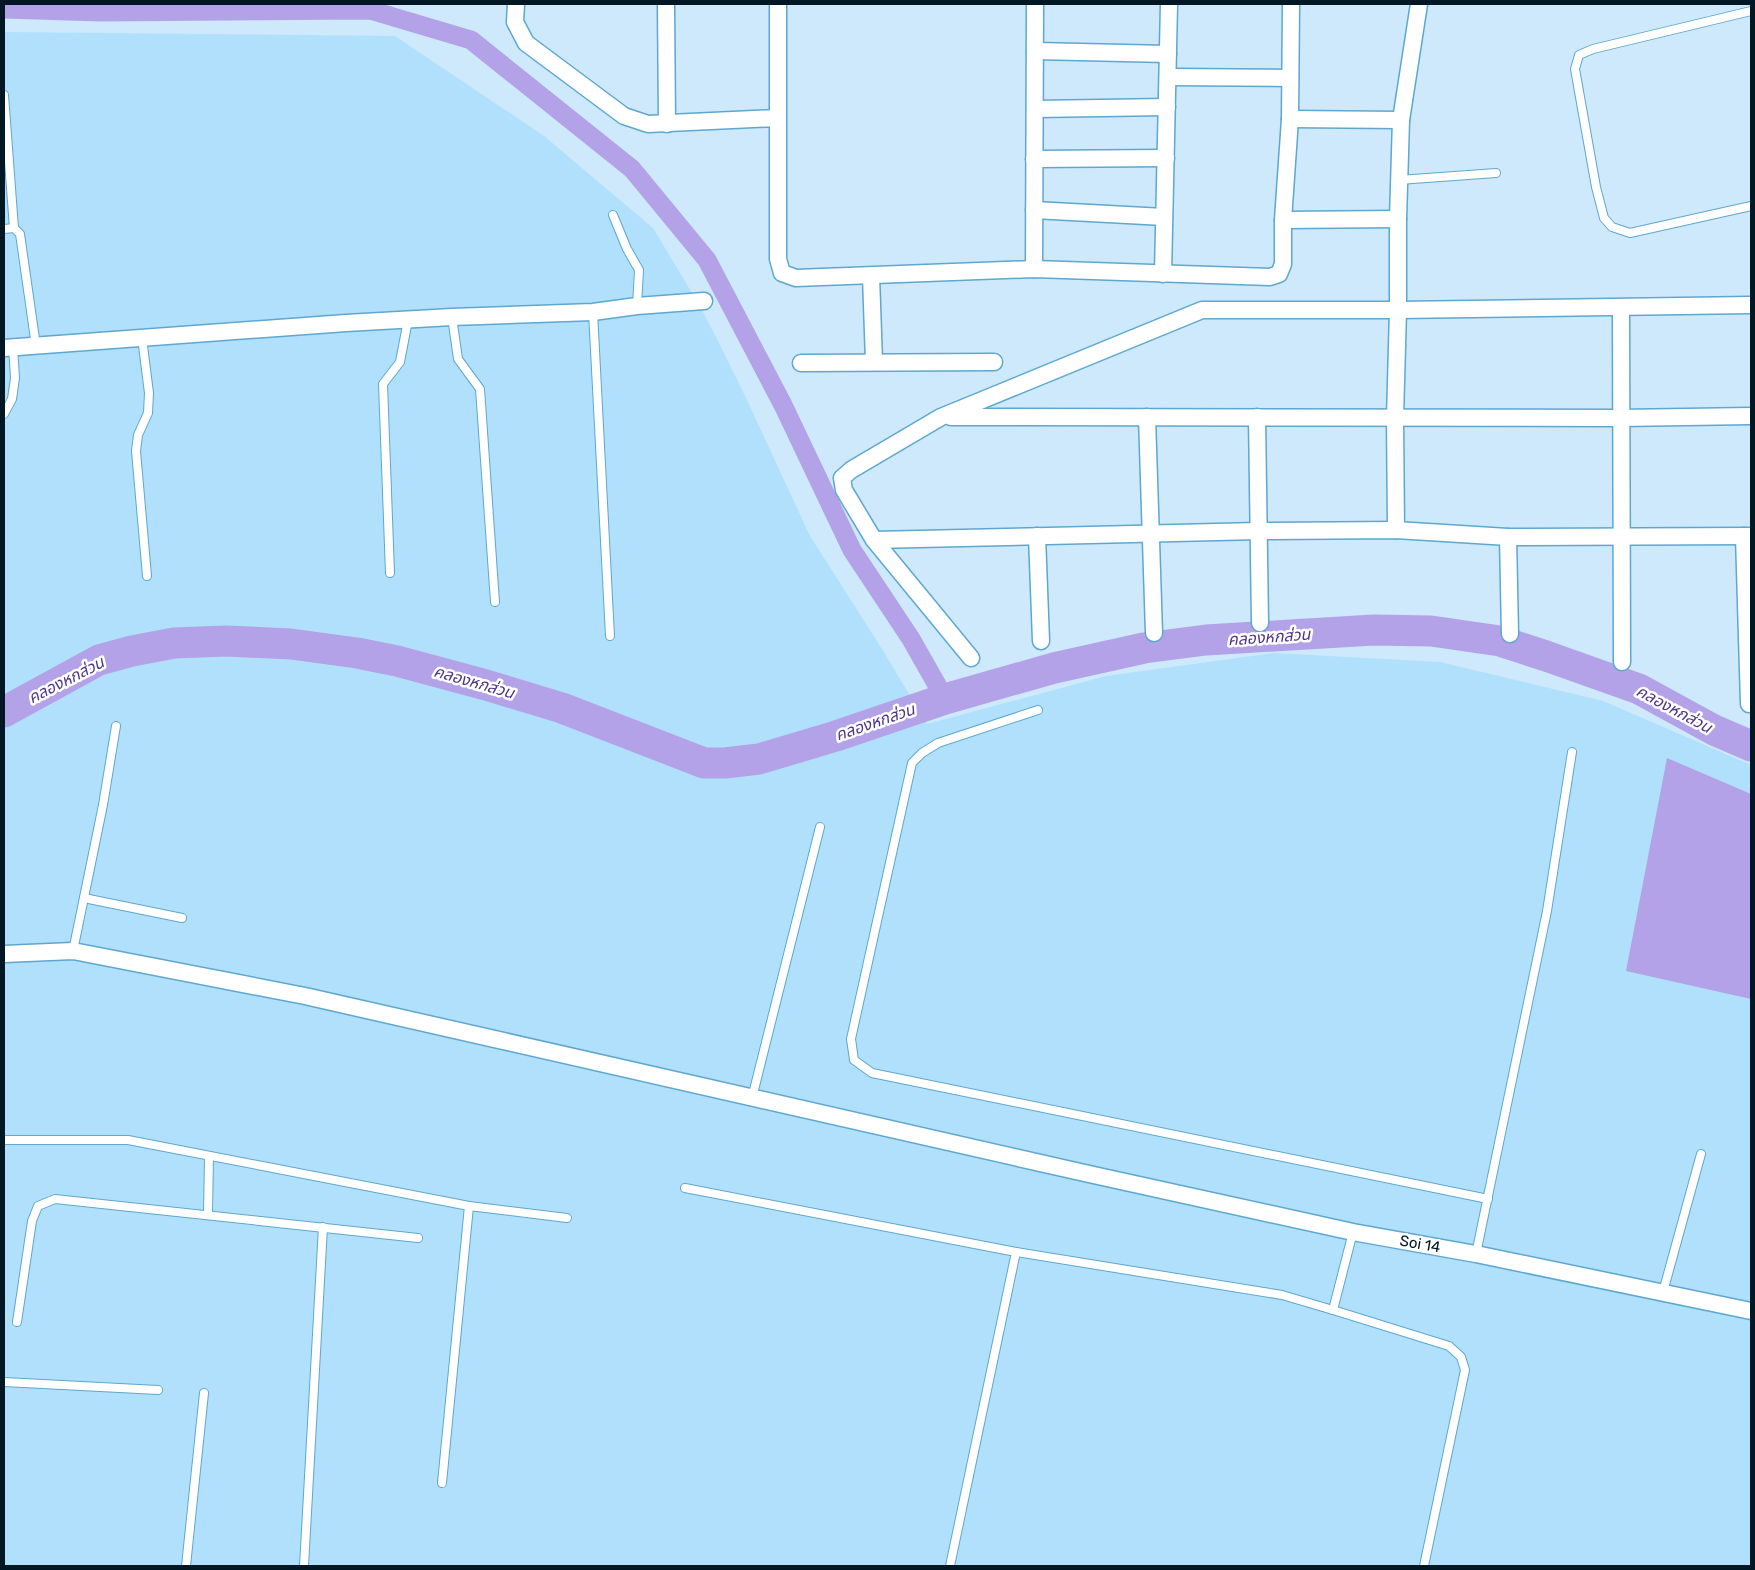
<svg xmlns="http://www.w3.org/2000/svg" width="1755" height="1570" viewBox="0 0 1755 1570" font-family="Rubik,'Noto Sans Thai',sans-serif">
  <rect width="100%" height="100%" fill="#cde9fb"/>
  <!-- built -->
  <path fill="#b0e0fc" d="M4,32L395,36L544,136L653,228L698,303L716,337L747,400L810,536L882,649L927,724L1106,676L1274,653L1440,662L1603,701L1751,765V1566H4Z"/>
  <!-- water -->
  <path fill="#b3a2e7" d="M1667,758L1751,794V999L1626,971Z"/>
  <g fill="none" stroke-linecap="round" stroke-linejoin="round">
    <!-- canal -->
    <path stroke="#b3a2e7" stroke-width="19" d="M4,9L101,12L370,10L471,40L632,169L707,260L783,405L852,550L911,639L945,699"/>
    <!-- river -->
    <path stroke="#b3a2e7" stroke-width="31" d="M4,712L99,660L132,651L174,643L226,641L291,644L357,653L397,661L486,685L562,708L704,763H725L759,759L836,736L945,699L1054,668L1144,648L1206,640L1374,630L1431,631L1500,641L1546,656L1639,689L1714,730L1751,746"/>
    <!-- lane casing -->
    <g stroke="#5da7d0" stroke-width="10">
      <g id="lane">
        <path d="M1751,11L1593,49L1579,55L1575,69L1596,187L1604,218L1612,227L1630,233L1751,206"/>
        <path d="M4,95L14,228"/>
        <path d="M1399,180L1496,173"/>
        <path d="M613,215L627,249L639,270L637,306"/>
        <path d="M4,229L14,228L20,234L36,346"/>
        <path d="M593,312L610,636"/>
        <path d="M452,317L458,359L480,389L495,602"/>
        <path d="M142,338L149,393L148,413L138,435L136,451L147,576"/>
        <path d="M4,414L12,399L15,378L13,347"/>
        <path d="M390,573L383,384L400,362L408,320"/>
        <path d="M1038,710L938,743L922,753L912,763L851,1039L854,1060L872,1073L1488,1199"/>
        <path d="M84,898L182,918"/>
        <path d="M73,951L103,805L116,726"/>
        <path d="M752,1098L820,827"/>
        <path d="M4,1140H128L469,1206L442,1483"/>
        <path d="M685,1188L1016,1252L1282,1295L1333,1310L1353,1232"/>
        <path d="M469,1206L567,1218"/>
        <path d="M208,1214L209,1156"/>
        <path d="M1476,1254L1547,911L1572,752"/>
        <path d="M1663,1292L1701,1154"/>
        <path d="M1333,1310L1449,1346L1461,1357L1465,1370L1424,1566"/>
        <path d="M17,1322L32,1221L38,1206L55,1199L418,1238"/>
        <path d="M4,1382L158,1390"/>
        <path d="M186,1566L204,1393"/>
        <path d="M304,1566L323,1227"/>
        <path d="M950,1566L1016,1252"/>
      </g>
    </g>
    <!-- street casing -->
    <g stroke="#5da7d0" stroke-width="19">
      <g id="street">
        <path d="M516,4L515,22L526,43L624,116L648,124L777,118"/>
        <path d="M666,4L667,124"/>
        <path d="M778,4V259L782,273L796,278L1034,269L1270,277L1279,274L1283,264V220L1290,119L1291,4"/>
        <path d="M1035,51L1168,54"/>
        <path d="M1168,77L1290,78"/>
        <path d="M1035,109L1167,107"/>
        <path d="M1290,119L1401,120"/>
        <path d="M1034,159L1166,158"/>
        <path d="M1034,210L1164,217"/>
        <path d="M1283,220L1398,219"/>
        <path d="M1034,269L1035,4"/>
        <path d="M1163,274L1169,4"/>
        <path d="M871,276L874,362"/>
        <path d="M1621,308L1622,662"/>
        <path d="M4,348L346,323L452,317L593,312L637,306L704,301"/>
        <path d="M801,363L994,362"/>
        <path d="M951,417L1620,418L1751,416"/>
        <path d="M1147,417L1154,633"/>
        <path d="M1257,417L1260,623"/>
        <path d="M1396,530L1395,418L1398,310V219L1401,120L1419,4"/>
        <path d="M1037,536L1041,641"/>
        <path d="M1744,536L1749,704"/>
        <path d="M1508,537L1510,634"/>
        <path d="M874,540L1259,531L1396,530L1508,537L1751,536"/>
        <path d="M971,658L874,540L844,490L842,478L851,470L941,417L1202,310H1398L1751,305"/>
        <path d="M4,954L73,951L305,996L1089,1174L1353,1232L1476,1254L1751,1311"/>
      </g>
    </g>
    <!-- lane -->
    <use href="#lane" stroke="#fff" stroke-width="8"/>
    <!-- street -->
    <use href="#street" stroke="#fff" stroke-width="16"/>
  </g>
  <g text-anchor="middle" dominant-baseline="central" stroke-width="5" stroke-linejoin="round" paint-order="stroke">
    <!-- street labels -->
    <g font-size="15" fill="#011723" stroke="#fff">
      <text transform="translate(1420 1244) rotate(10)">Soi 14</text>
    </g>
    <!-- water labels -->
    <g font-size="16" font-style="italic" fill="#4e3585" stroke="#fff">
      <text transform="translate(1269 637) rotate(-4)">คลองหกส่วน</text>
      <text transform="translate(66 680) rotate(-27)">คลองหกส่วน</text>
      <text transform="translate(474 682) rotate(16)">คลองหกส่วน</text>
      <text transform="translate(1674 709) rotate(28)">คลองหกส่วน</text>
      <text transform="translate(875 722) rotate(-19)">คลองหกส่วน</text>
    </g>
  </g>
  <!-- border -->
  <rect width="1755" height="1570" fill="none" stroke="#011723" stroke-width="10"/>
</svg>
